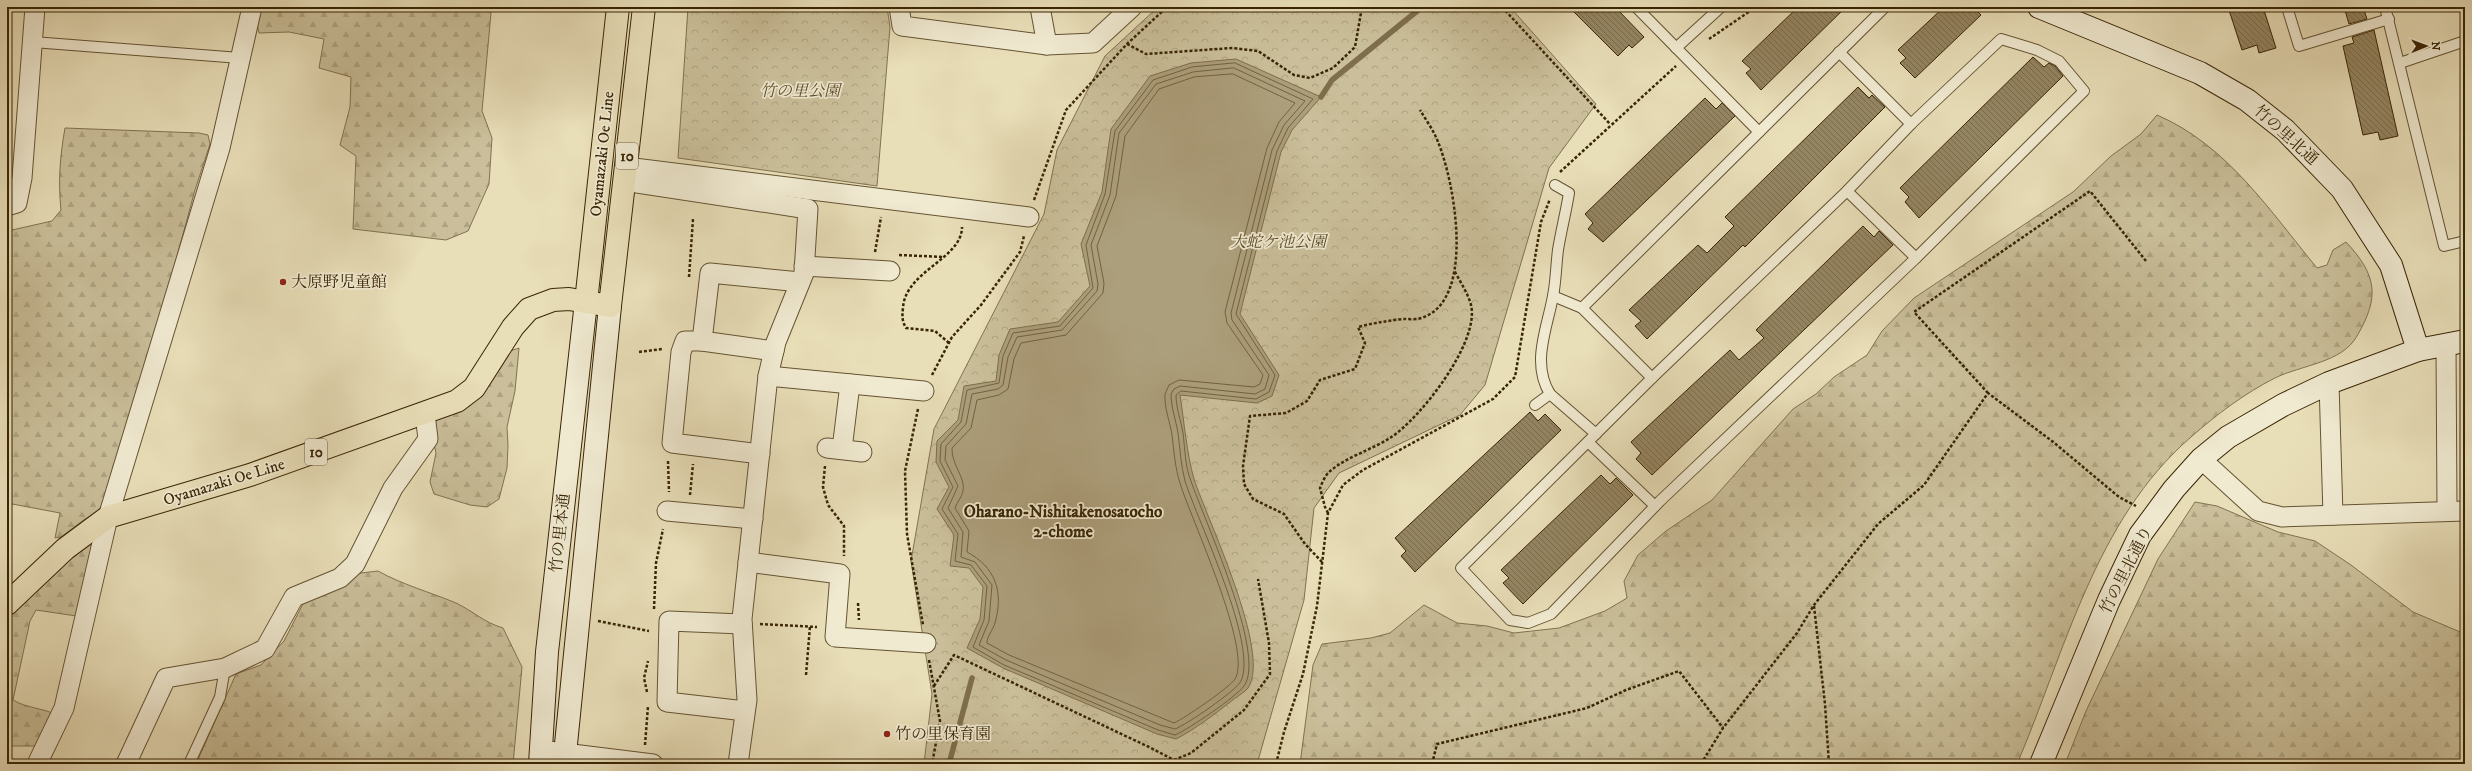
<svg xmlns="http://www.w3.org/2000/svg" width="2472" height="771" viewBox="0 0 2472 771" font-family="'IM FELL DW Pica','Noto Serif JP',serif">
  <defs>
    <pattern id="forest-firs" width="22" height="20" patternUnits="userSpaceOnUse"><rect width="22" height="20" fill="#cabf9a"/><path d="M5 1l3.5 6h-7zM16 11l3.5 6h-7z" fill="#aea483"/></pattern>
    <pattern id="park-crowns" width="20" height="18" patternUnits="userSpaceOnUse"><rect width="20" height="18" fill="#cabf9a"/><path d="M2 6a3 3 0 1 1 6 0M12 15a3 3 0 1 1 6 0" fill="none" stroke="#aea483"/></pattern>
    <pattern id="building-back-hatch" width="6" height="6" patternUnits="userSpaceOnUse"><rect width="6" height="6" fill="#948562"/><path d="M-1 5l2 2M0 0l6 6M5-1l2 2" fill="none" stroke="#7a6d4f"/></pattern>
  </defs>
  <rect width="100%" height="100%" fill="#e8deb8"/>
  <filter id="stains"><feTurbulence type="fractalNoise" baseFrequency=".005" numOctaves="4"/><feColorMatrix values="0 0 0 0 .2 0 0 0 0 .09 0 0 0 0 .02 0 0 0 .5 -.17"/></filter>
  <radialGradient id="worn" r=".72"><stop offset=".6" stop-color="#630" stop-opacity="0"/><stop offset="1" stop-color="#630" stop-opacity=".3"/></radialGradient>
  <!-- forest -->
  <g fill="url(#forest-firs)" stroke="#827250">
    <path d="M260,7H481L491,13L482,111L492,138L489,184L468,231L446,240L353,229L356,156L340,145L350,107L351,77L319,68L324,39L289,32L259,33L257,24Z"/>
    <path d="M2157,115C2227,145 2270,211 2317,268L2327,265L2333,250L2346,242C2377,275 2380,297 2357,336C2342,363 2301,365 2275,378C2245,393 2216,415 2191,437C2095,520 2065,652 2017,764H1300L1313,665L1322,644L1371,638L1390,633L1424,605L1457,623L1487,626L1514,633L1559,628L1605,611L1627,598L1624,581L1638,555L1666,531L1712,500L1793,409L1816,394L1834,377L1867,355L1882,331L1914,298L2073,192L2111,156L2141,134Z"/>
    <path d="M65,128L199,133L208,135L210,144L195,190L109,507L85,519L61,537L55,538L60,513L7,503V237L12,230L52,221L61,210C58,182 60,156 65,128Z"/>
    <path d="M519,348L515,391L507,427L508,445L507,468L499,499L487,507L470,505L434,494L430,482L436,453L429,422L504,353Z"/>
    <path d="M2195,502L2217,506L2278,532L2315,541L2351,565L2413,612L2465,634V764H2065L2086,711L2158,559Z"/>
    <path d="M100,525L83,617L36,610L30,621L13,700C26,708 43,708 57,715L40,746H7V613Z"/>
    <path d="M378,571C403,585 430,592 456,603C473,611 483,622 503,628L522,667L513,764H196L236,674L261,665L284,641L306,598L361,573Z"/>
  </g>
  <!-- park -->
  <g fill="url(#park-crowns)" stroke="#827250">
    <path d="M688,7H887L890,27L877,186L678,158Z"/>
    <path d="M1158,7H1510L1596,104L1549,168L1485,385L1460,415L1339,473L1314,508L1304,600L1257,764H924L932,694L911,561L934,429L1044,214L1057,150L1105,56Z"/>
  </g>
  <!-- water -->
  <path fill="#ac9f7b" stroke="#7e6e4c" d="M1236,59L1321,97L1292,130L1281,152L1240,314L1279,375L1272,396L1257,403L1180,395C1184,421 1187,455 1194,479C1207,519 1272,653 1248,688C1245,692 1238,696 1234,699C1215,714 1197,728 1176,739L1157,734L1003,668L967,648L980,619L983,587L969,568L950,566L954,535L937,509L949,487L936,462L937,441L958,420L964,386L996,381L999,355L1010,329L1058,322L1090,286L1081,244L1102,192L1111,129L1150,76L1191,63Z"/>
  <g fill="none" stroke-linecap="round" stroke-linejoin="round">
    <!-- shore -->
    <g stroke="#726240" stroke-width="1">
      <path d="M1235,63L1313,99L1288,128L1277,151L1236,314L1275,375L1269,392L1256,399L1181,391L1176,395C1176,408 1181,421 1183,433C1185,449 1185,467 1191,481C1203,517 1267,655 1244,686C1236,697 1189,729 1175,735L1158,730L1004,665L973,647L984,620L987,586L971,565L955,561L958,534L942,509L953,487L940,461L941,444L961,422L967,390L999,383L1003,356L1013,333L1060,326L1093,288L1086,245L1105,194L1115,131L1153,80L1192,67Z"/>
      <path d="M1234,68L1305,101L1284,125L1272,150L1231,313L1232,320L1269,375L1265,389L1255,394L1180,386L1174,389L1171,394C1171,407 1176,421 1178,433C1180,449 1181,466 1185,481C1198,522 1258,644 1241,681C1236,691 1186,725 1175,729L1160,725L1006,660L979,645L989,621L992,585L975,562L961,557L963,532L948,508L958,486L945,460L946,446L966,424L972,394L998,389L1003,385L1008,357L1017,337L1062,330L1097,291L1098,284L1091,245L1110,195L1119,133L1156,84L1193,72Z"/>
      <path d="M1233,74L1295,103L1279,122L1267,148L1225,312L1227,323L1263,375L1260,384L1254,387L1179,380L1169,385L1165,394C1164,407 1170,422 1172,435C1174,451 1175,468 1180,483C1190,517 1253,650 1235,679C1229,688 1185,718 1174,723L1009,655L987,643C987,636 993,630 995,623C1004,591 995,567 967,552L969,531L955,508C957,502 962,497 963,491C966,478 951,464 952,448L971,428L977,400L999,395L1008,389L1014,359L1021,343L1066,335L1103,293L1104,283L1097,246L1116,196L1125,136L1159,89L1194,77Z"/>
    </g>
    <!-- stream -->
    <g stroke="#7e6e4c" stroke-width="5.5">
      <path d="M1321,97L1332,80L1422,7"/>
      <path d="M949,764L972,678"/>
    </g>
  </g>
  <!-- building -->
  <g fill="url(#building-back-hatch)" stroke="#392505">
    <path d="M1569,7H1615L1644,37L1632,48L1629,45L1618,56Z"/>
    <path d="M1798,7H1846L1761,90L1746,73L1751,69L1742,61Z"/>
    <path d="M1944,7H1973L1981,15L1915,78L1900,63L1906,58L1898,50Z"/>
    <path d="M2228,7H2263L2276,48L2259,53L2257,45L2242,50Z"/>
    <path d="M2344,7H2363L2367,19L2349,24Z"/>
    <path d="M2374,30L2398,136L2380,140L2378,132L2363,135L2343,46L2354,43L2352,37Z"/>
    <path d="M2033,57L2044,67L2049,63L2055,66L2063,76L1919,218L1905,202L1909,197L1900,188Z"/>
    <path d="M1858,87L1869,98L1872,95L1885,107L1745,247L1743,245L1647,339L1635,326L1641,321L1629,310L1698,245L1707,253L1734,226L1725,217Z"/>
    <path d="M1705,98L1716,109L1722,103L1735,116L1603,242L1588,229L1593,223L1585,214Z"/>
    <path d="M1863,226L1874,237L1879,231L1893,245L1652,475L1636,459L1641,453L1631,442L1730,350L1739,360L1764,338L1756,330Z"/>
    <path d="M1530,412L1538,421L1545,414L1561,430L1415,572L1401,556L1406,551L1395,538Z"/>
    <path d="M1601,475L1610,484L1616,478L1633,495L1523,604L1503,583L1509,578L1501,570Z"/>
  </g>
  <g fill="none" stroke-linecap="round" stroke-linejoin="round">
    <!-- lane casing -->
    <g stroke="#655332" stroke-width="12">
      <g id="lane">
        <path d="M1636,7L1759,132"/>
        <path d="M2287,7L2299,46L2389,19"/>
        <path d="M2385,7L2444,246L2465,241"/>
        <path d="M2001,39L2037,50L2059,61L2084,91L1916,258L1660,501L1551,614L1528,623L1510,620L1461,568L1652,378L1847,191L1911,124Z"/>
        <path d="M33,42L240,58"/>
        <path d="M1676,48L1721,7"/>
        <path d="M1839,52L1911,124"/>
        <path d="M2400,63L2465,41"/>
        <path d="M1847,191L1916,258"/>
        <path d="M1553,296L1582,308"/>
        <path d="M1652,378L1582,308L1885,7"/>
        <path d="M1550,394C1531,363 1547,329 1553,296C1556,281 1556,265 1558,250C1561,231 1566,212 1569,193L1555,185"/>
        <path d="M1535,405L1550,394L1596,434"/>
        <path d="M1588,442L1655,506"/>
        <path d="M189,764L220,697L225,668"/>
      </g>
    </g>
    <!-- street casing -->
    <g stroke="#655332" stroke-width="21">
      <g id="street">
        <path d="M899,7L902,26L1047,45L1093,43L1132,7"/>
        <path d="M1040,7L1047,45"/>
        <path d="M626,167L1029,217"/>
        <path d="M624,181L808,209L804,273L776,342L768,376L742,619L747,700L738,764"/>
        <path d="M7,206L17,203L22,178L35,7"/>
        <path d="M804,266L890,271"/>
        <path d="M702,341H685L681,352L672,443L760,454"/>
        <path d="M2446,346L2447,510"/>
        <path d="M774,351L702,341L710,273L800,282"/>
        <path d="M768,376L924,391"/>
        <path d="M2329,383L2333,515"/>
        <path d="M827,448L862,452"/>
        <path d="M842,449L850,384"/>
        <path d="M2201,459L2258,511L2282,517L2465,511"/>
        <path d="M667,511L753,519"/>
        <path d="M748,562L840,574L835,637L926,643"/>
        <path d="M742,624L669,621L667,702L745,711"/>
        <path d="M540,750L653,764"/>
        <path d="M37,764L64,708L108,517L220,148L252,7"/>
        <path d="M126,764L166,678L225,668L265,649L294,597L340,578L355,564L393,488L428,439L425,414"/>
      </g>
    </g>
    <!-- secondary casing -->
    <g stroke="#392505" stroke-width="24">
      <g id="secondary">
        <path d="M2039,7L2200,73L2247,100L2285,130L2342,189L2391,265L2418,350"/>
        <path d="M540,764L547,652L586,302"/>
        <path d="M564,764L610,306"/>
        <path d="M2041,764L2109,600L2140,535L2174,489L2201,459L2228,437L2283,405L2329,383L2418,350L2465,341"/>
      </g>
    </g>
    <!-- primary casing -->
    <g stroke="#392505" stroke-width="24">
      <g id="primary">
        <path d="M586,302L618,7"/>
        <path d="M7,604L65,549L108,517L250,475L457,401L474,388L513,327L529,309L553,300L569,299L610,306L644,7"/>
      </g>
    </g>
    <!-- path -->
    <g stroke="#392505" stroke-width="2.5" stroke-dasharray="3 2" stroke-linecap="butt">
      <path d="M1502,7L1610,124"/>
      <path d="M1709,39L1756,7"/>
      <path d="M1127,44L1146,54L1232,48L1258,51L1294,75L1310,78L1333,68L1355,47L1362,7"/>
      <path d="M1560,172L1676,66"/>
      <path d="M1034,200L1066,110L1127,44L1167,7"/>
      <path d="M875,252L881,217"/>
      <path d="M899,255L944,257"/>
      <path d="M689,277L693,219"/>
      <path d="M949,343L935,331L906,328C902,321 902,316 903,308C905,271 962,259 962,227"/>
      <path d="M639,352L662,349"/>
      <path d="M932,375L952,337L981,305L1020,252L1024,236"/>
      <path d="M1988,393L1914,312L2090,191L2146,261"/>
      <path d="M918,409L905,471L907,534L923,625"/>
      <path d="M668,461L669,492"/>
      <path d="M825,466L823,487L828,505L844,526V556"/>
      <path d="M690,495L693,464"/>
      <path d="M1328,513L1325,507L1320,488C1322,483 1325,476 1329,472C1346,457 1371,450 1390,438C1420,419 1480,342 1471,305C1468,293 1459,280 1454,270"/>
      <path d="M1322,562L1305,544L1284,514L1253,499L1244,484L1243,466L1250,416L1286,413L1307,401L1320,380L1355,369L1365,343L1358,327C1373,323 1387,321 1403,319C1409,319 1418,320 1424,317C1476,297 1454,180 1438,142C1434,131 1426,120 1420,110"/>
      <path d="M858,603L859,620"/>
      <path d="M1814,606L1825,704L1829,764"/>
      <path d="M654,609L656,563L663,529"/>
      <path d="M598,621L649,631"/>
      <path d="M760,624L817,627"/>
      <path d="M929,660L940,721L932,764"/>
      <path d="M806,675L810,626"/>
      <path d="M934,686L954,655L1149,747L1174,760L1175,764"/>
      <path d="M647,692L644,678L648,661"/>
      <path d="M645,745L648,706"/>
      <path d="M1174,760L1191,753L1244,710L1270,674L1269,643L1258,579"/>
      <path d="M1276,764L1284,732L1303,674L1317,606L1328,513L1343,485L1363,470L1493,399L1515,377L1541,222L1550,199"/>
      <path d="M1432,764L1437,744L1587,708L1626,690L1679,671L1723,728"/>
      <path d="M1701,764L1723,728L1797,633L1814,605L1878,524L1924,485L1988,393L2052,441L2119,497L2136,506"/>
    </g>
    <!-- lane -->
    <use href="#lane" stroke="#f0ead1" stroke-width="10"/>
    <!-- street -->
    <use href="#street" stroke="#f0ead1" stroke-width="19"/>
    <!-- secondary -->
    <use href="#secondary" stroke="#f0ead1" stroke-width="22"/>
    <!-- primary -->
    <use href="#primary" stroke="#e8deb8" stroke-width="22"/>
  </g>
  <!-- markers -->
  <g fill="#8f2418" stroke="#f0ead1" stroke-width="1.5">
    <circle cx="283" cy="282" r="4"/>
    <circle cx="887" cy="734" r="4"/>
  </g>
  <g text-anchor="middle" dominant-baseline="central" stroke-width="3.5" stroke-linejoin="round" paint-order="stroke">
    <!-- shield labels -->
    <g fill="#f0ead1" stroke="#706042" stroke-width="1">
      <rect x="616" y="143" width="22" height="26" rx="3"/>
      <rect x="305" y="439" width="22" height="26" rx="3"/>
    </g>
    <g font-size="15" font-weight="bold" fill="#392505">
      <text x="627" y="156">10</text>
      <text x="316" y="452">10</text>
    </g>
    <!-- park labels -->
    <g font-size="16" font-style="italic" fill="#5d4c2a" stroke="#f0ead1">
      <text x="800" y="91">竹の里公園</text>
      <text x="1278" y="242">大蛇ケ池公園</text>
    </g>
    <!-- street labels -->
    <g font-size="16" fill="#392505" stroke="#f0ead1">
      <text transform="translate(2286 135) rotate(42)">竹の里北通</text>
      <text transform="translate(602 154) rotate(-84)">Oyamazaki Oe Line</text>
      <text transform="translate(224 482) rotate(-17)">Oyamazaki Oe Line</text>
      <text transform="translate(560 533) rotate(-84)">竹の里本通</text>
      <text transform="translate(2126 570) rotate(-63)">竹の里北通り</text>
    </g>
    <!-- poi labels -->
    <g font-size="16" fill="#392505" stroke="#f0ead1" text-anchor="start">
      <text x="291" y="282">大原野児童館</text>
      <text x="895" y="734">竹の里保育園</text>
    </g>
    <!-- neighbourhood labels -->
    <g font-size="17" font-weight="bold" fill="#392505" stroke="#f0ead1">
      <text x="1063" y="512">Oharano-Nishitakenosatocho<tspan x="1063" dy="20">2-chome</tspan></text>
    </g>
  </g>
  <!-- margin -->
  <rect width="2472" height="771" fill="none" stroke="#e8deb8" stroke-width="24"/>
  <rect x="8" y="8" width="2456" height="755" fill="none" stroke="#392505" stroke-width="2"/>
  <rect x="12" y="12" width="2448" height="747" fill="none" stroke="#392505"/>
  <!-- north arrow -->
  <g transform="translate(2426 46) rotate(89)" stroke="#f0ead1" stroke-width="3" paint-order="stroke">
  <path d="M0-3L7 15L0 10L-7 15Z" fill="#392505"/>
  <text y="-6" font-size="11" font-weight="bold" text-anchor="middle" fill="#392505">N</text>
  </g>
  <rect width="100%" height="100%" filter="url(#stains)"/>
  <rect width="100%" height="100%" fill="url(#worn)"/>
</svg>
